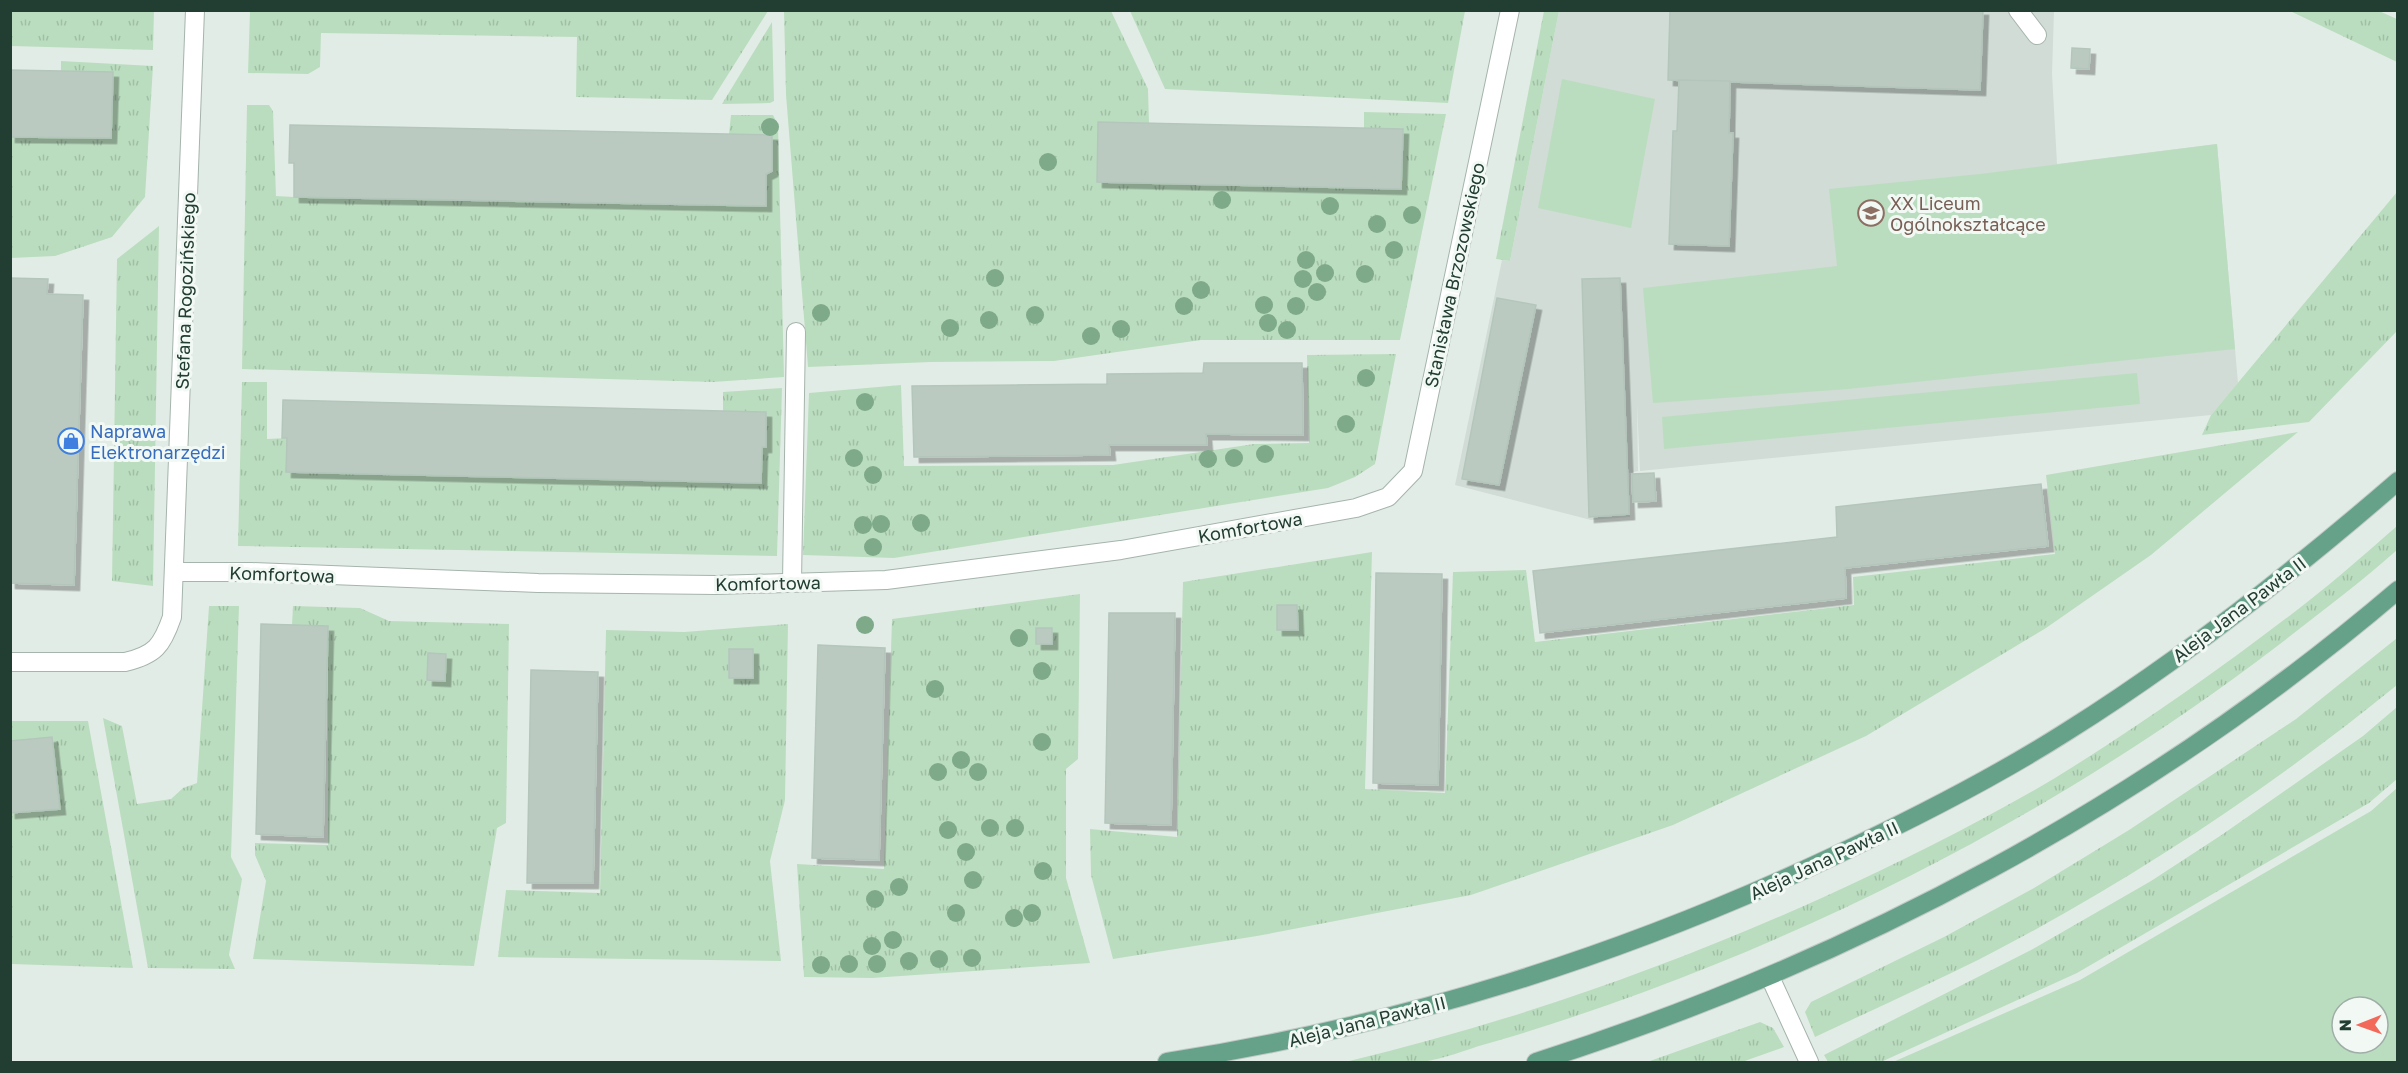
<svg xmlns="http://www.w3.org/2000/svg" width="2408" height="1073" viewBox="0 0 2408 1073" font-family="'Golos Text',sans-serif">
  <defs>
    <pattern id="grass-tufts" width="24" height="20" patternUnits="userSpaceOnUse" patternTransform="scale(1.5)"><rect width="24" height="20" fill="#bbddbf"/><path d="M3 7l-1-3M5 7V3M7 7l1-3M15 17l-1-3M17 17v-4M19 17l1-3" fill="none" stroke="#a0bfa5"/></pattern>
    <filter id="shadow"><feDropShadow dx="5.5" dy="5.5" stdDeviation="0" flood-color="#0004"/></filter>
  </defs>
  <rect width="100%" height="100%" fill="#e2ece6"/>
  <!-- built -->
  <path fill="#d0dcd5" d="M1559,11H2054L2052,74L2057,164L2217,144L2238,383L2211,415L1640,471L1637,404L1638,471L1629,473L1630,517L1591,520L1455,485L1502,260L1510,261Z"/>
  <!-- grass -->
  <g fill="url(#grass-tufts)">
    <path d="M11,10L154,11L153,50L11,46Z"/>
    <path d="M250,11V10L768,11L712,100L576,97L577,37L321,33L320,67L308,74L248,73Z"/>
    <path d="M784,11H1111L1148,89L1149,123L1098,122L1097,182L1401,189L1403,129L1364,128V112L1446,114L1400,340H1201L1054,361L931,362L808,367L786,95Z"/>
    <path d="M1130,11H1465L1448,103L1165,89Z"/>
    <path d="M1544,11H1559L1510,261L1496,259Z"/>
    <path d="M2290,11H2379L2397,19V62Z"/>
    <path d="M772,22L774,101L770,103L722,104Z"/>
    <path d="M61,61L153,66L145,197L112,237L55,256L11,258L10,137L111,138L113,72L61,71Z"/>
    <path d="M247,105H269L273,111L276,196L294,197L765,206L766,174L772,171V135L729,134L731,115H773L778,125L784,377L713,382L242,369Z"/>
    <path d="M2397,192V331L2309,422L2202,435L2211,415Z"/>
    <path d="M159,226L153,586L112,581L117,259Z"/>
    <path d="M1396,354L1375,464L1355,477L1328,488L894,558L803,555L809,393L901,385L904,466L1113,465L1254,444L1309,443L1307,355Z"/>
    <path d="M242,382H267V439L287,438V472L760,483L762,447H766V412L723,411V392L782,388L777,556L238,546Z"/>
    <path d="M2298,432L2151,555L2046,628L1866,736L1673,825L1471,895L1257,936L1113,959L1091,875L1090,829L1177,837L1183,582L1372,552L1365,789L1445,793L1453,572L1526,570L1535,642L1854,605L1853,577L2055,554L2046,475Z"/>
    <path d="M2397,526V550C2359,584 2317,615 2276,647C2084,793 1871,908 1644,992C1592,1011 1539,1029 1486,1044C1465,1050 1444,1059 1422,1062C1398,1066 1370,1063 1345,1062C1512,1022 1669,967 1826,896C1904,860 1981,822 2055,778C2141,725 2226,665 2306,603C2337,579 2367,552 2397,526Z"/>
    <path d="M1080,594L1078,759L1066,769V878L1090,963L872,978L804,977L797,864L884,869L892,619Z"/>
    <path d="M209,606H239L231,857L242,879L229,955L235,969L148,968L103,718L122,726L137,804L171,799L183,788L197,783Z"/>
    <path d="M293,606L360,608L389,621L509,624L506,823L497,828L474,966L253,959L266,881L255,855V843L328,845V626L292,625Z"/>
    <path d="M788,624L785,800L770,861L781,961L498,957L506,890L600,893L606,630L684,632Z"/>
    <path d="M2397,638V685C2271,788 2126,884 1980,959C1926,986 1870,1011 1815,1037L1805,1012L1811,1002L1944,937L2034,888L2129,830L2296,719Z"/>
    <path d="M2397,707V779L2369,803L2077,973L1881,1062H1828L1824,1055L2031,950L2151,881L2223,834L2363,736Z"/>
    <path d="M11,721H88L133,968L11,964V813L60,808L52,737L11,741Z"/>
    <path d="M1760,1022L1773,1028L1784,1047L1742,1062H1647Z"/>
  </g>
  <!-- garden -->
  <g fill="#bbddbf" fill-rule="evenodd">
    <path d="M1562,79L1655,99L1631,228L1538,208Z"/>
    <path d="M2217,144L2235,349L1848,389L1653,403L1643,288L1837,266L1829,189L1980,174Z"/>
    <path d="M2137,373L2140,404L1664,449L1662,417Z"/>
    <path d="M2397,788V1062H1893L2080,980L2371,811ZM2342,1007H2378V1043H2342Z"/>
  </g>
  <!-- building -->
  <g fill="#bacac1" stroke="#b4c6bc" stroke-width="1.5" filter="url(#shadow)">
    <path d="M1670,10H1983L1980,90L1668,80Z"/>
    <path d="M2072,48L2090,49L2089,69L2071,68Z"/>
    <path d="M10,70L113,72L111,138L10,137Z"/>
    <path d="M1679,80L1730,81L1729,133H1733L1729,246L1669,244L1673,131H1677Z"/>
    <path d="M1098,122L1403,129L1401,189L1097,182Z"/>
    <path d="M290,125L772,135V171L766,174V206L294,197V163H289Z"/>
    <path d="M10,278L48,279L47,294L83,295L74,585L10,583Z"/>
    <path d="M1620,278L1629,514L1589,517L1582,279Z"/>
    <path d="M1497,298L1536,305L1499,485L1462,479Z"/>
    <path d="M1204,363H1302L1303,435L1206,434L1207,445H1109L1110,455L914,457L912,386L1107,384V374L1203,373Z"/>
    <path d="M283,400L766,412V447H762L761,483L286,472L287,438H282Z"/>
    <path d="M1654,473L1656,501L1633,502L1632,474Z"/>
    <path d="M2041,484L2048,546L1845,568L1846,598L1540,633L1533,571L1837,537L1836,507Z"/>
    <path d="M1376,573L1442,574L1438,785L1373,783Z"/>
    <path d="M1277,605H1297L1298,630H1277Z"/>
    <path d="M1109,613H1175L1171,825L1105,823Z"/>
    <path d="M261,624L328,626L323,837L256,834Z"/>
    <rect x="1036" y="628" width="16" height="16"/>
    <path d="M818,645L885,648L879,860L812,858Z"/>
    <rect x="729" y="649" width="24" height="29"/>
    <path d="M428,653L446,654L445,681L427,680Z"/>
    <path d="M531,670L598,672L593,883H527Z"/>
    <path d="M52,737L60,809L10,813V741Z"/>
  </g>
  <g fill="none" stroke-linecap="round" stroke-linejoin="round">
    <!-- minor casing -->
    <g stroke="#a5b4ac" stroke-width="20">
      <g id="minor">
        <path d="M2018,10L2037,35"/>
        <path d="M175,572H251L538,583L716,585L886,580L1121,550L1356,508L1388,497L1413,471L1510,10"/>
        <path d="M792,582L796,332"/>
        <path d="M10,662H125C155,655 162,646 172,617L195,10"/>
        <path d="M1770,977L1809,1062"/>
      </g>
    </g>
    <!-- major casing -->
    <g stroke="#c1c9c6" stroke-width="20">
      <g id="major">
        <path d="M1167,1062C1402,1025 1619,957 1834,856C1913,819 1992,779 2066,732C2184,658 2293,572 2398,481"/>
        <path d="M1536,1062C1850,962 2146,805 2398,590"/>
      </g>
    </g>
    <!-- minor -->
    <use href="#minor" stroke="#fff" stroke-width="18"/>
    <!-- major -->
    <use href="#major" stroke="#66a289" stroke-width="18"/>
  </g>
  <!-- trees -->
  <g fill="#7eaa89">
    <circle cx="770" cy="127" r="9"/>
    <circle cx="1048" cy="162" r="9"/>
    <circle cx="1222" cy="200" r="9"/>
    <circle cx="1330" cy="206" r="9"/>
    <circle cx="1412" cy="215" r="9"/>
    <circle cx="1377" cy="224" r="9"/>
    <circle cx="1394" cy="250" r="9"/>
    <circle cx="1306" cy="260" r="9"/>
    <circle cx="1325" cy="273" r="9"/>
    <circle cx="1365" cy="274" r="9"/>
    <circle cx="995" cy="278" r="9"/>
    <circle cx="1303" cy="279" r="9"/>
    <circle cx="1201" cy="290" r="9"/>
    <circle cx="1317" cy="292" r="9"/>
    <circle cx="1264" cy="305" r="9"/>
    <circle cx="1184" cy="306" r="9"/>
    <circle cx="1296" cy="306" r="9"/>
    <circle cx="821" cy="313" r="9"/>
    <circle cx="1035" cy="315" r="9"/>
    <circle cx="989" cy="320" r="9"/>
    <circle cx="1268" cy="323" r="9"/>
    <circle cx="950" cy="328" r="9"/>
    <circle cx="1121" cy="329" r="9"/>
    <circle cx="1287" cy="330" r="9"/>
    <circle cx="1091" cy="336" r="9"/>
    <circle cx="1366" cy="378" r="9"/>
    <circle cx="865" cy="402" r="9"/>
    <circle cx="1346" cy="424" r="9"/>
    <circle cx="1265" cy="454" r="9"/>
    <circle cx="854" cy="458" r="9"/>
    <circle cx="1234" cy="458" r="9"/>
    <circle cx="1208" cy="459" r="9"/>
    <circle cx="873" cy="475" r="9"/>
    <circle cx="921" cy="523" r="9"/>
    <circle cx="881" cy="524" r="9"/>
    <circle cx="863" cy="525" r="9"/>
    <circle cx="873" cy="547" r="9"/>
    <circle cx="865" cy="625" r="9"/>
    <circle cx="1019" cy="638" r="9"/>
    <circle cx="1042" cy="671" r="9"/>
    <circle cx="935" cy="689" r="9"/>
    <circle cx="1042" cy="742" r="9"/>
    <circle cx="961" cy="760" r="9"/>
    <circle cx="938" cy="772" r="9"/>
    <circle cx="978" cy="772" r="9"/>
    <circle cx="990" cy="828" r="9"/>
    <circle cx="1015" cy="828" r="9"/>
    <circle cx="948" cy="830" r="9"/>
    <circle cx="966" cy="852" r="9"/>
    <circle cx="1043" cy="871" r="9"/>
    <circle cx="973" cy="880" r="9"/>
    <circle cx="899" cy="887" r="9"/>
    <circle cx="875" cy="899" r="9"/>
    <circle cx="956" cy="913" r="9"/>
    <circle cx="1032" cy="913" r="9"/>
    <circle cx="1014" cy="918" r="9"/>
    <circle cx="893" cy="940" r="9"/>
    <circle cx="872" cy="946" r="9"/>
    <circle cx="972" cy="958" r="9"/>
    <circle cx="939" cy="959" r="9"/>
    <circle cx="909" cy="961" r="9"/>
    <circle cx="849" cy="964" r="9"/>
    <circle cx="877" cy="964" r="9"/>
    <circle cx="821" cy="965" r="9"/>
  </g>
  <!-- icons -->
  <defs>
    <g id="school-ring" transform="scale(1.35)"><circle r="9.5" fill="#f2f9f5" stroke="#8d6e63" stroke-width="1.5"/><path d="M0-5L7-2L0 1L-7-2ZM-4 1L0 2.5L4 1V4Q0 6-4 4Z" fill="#8d6e63"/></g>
    <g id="shop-ring" transform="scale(1.35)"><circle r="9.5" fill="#f2f9f5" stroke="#3f7fe0" stroke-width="1.5"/><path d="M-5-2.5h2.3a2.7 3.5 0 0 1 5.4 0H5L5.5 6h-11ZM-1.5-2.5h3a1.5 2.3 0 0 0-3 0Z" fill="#3f7fe0"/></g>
  </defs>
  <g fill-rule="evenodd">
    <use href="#school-ring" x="1871" y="213"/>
    <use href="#shop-ring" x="71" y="441"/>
  </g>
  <g text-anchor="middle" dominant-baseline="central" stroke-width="6" stroke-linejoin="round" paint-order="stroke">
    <!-- education labels -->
    <g font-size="18" fill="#785e54" stroke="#f2f9f5" text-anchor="start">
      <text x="1890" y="203">XX Liceum<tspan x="1890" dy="21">Ogólnokształcące</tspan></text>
    </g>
    <!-- street labels -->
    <g font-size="18" fill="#223d32" stroke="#f2f9f5">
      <text transform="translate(1454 275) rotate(-78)">Stanisława Brzozowskiego</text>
      <text transform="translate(185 291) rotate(-88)">Stefana Rogozińskiego</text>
      <text transform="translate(1250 527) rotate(-10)">Komfortowa</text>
      <text transform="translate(282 574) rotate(2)">Komfortowa</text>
      <text transform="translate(768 583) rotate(-1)">Komfortowa</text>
      <text transform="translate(2239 609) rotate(-37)">Aleja Jana Pawła II</text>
      <text transform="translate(1824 860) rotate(-25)">Aleja Jana Pawła II</text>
      <text transform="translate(1367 1021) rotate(-14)">Aleja Jana Pawła II</text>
    </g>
    <!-- shop labels -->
    <g font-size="18" fill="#366cbe" stroke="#f2f9f5" text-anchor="start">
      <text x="90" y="431">Naprawa<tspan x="90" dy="21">Elektronarzędzi</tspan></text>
    </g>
  </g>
  <!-- border -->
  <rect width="2408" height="1073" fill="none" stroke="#223d32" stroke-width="24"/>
  <!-- north arrow -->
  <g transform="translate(2360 1025) rotate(269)"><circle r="28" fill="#f2f9f5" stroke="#9faea7" stroke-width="1.5"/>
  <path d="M0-4.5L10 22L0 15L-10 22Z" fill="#f2695a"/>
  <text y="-9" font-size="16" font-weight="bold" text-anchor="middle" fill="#223d32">N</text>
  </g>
</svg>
